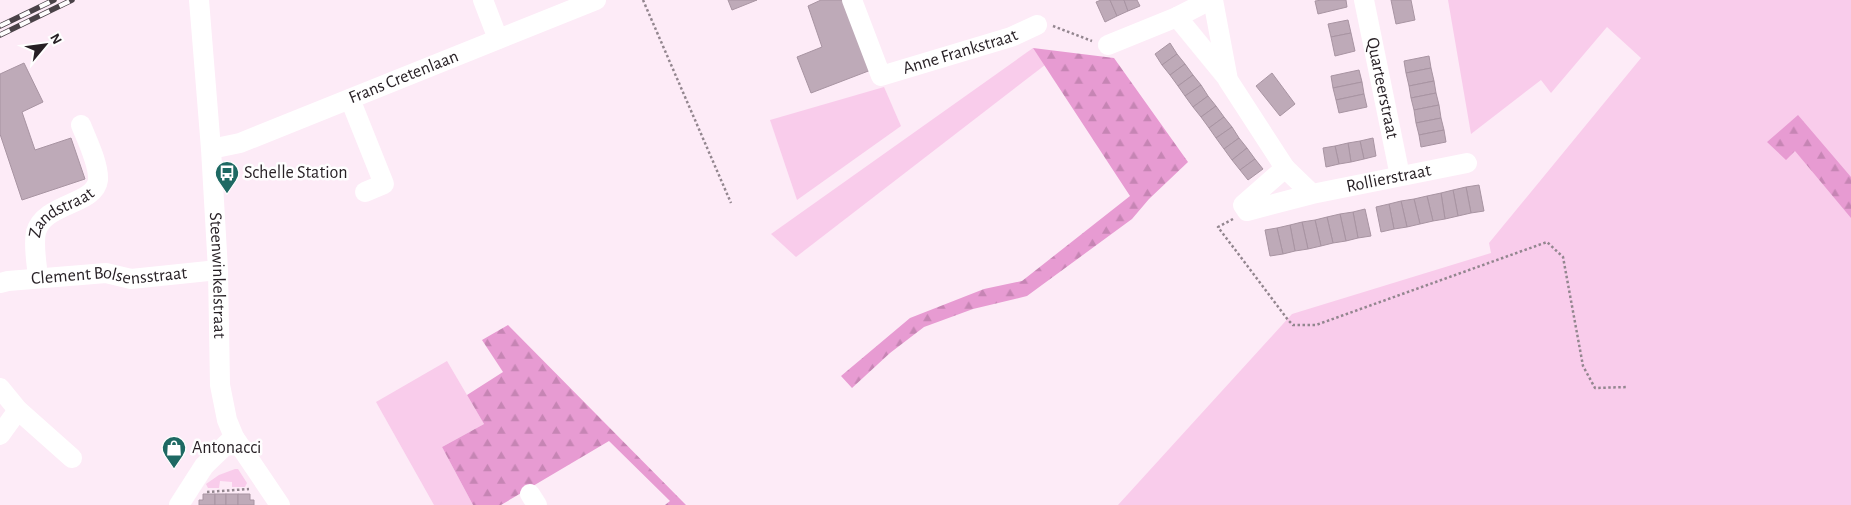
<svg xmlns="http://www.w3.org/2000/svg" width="1851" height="505" viewBox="0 0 1851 505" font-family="'Alegreya Sans',sans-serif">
  <defs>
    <pattern id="forest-firs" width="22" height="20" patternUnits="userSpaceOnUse" patternTransform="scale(1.25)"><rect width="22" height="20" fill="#e79bd2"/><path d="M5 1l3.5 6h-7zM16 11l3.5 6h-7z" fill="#c685b4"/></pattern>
  </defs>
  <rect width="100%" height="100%" fill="#fdebf7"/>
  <!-- green -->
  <g fill="#f9cceb">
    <path d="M1448,0H1851V505H1118L1292,314L1491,253L1489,243L1641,58L1607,27L1551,93L1541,80L1471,134Z"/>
    <path d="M1033,48L1045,65L796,257L771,234Z"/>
    <path d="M884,87L901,126L797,200L770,120Z"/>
    <path d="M447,361L484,424L442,447L473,505H434L376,402Z"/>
    <path d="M235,469H238L247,483L245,487H232V482L220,481L219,488H208L206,484L219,475Z"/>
  </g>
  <!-- forest -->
  <g fill="url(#forest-firs)">
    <path d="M1033,48L1114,58L1188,162L1149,199L1132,219L1027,296L973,309L924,327L890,353L852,388L841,376L910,318L984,289L1022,281L1130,196Z"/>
    <path d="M1798,115L1851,177V218L1795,151L1786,160L1767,142Z"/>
    <path d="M508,325L686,505H665L670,501L609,441L501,505H473L442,447L484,424L467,395L503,372L482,340Z"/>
  </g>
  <!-- building -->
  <g fill="#beaab8" stroke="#a894a2">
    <path d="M728,0H757L732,10Z"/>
    <path d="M821,0H845L871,70L811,93L797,57L822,47L808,6Z"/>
    <path d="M1101,0H1110L1117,16L1105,22L1096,2Z"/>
    <path d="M1110,0H1124L1128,11L1117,16Z"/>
    <path d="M1124,0H1137L1140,6L1128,11Z"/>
    <path d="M1322,0H1346L1347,7L1318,14L1315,1Z"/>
    <path d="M1391,0H1411L1415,20L1396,24Z"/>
    <path d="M1348,20L1351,33L1331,37L1328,24Z"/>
    <path d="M1351,33L1355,51L1335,56L1331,37Z"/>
    <path d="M1170,43L1177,54L1162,65L1155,54Z"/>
    <path d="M1177,54L1185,64L1170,75L1162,65Z"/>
    <path d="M1429,56L1431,68L1406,73L1404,61Z"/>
    <path d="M24,63L43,102L22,112L35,150L71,138L85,179L22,200L0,134V74Z"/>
    <path d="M1185,64L1193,75L1178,86L1170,75Z"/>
    <path d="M1431,68L1434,81L1409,86L1406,73Z"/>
    <path d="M1359,70L1362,82L1333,88L1331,76Z"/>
    <path d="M1272,73L1295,104L1280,116L1256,86Z"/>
    <path d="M1193,75L1201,85L1185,96L1178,86Z"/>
    <path d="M1434,81L1436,93L1411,98L1409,86Z"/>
    <path d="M1362,82L1364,94L1336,100L1333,88Z"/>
    <path d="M1201,85L1208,96L1193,107L1185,96Z"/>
    <path d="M1436,93L1439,105L1414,110L1411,98Z"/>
    <path d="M1364,94L1367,107L1339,113L1336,100Z"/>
    <path d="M1208,96L1216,106L1201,117L1193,107Z"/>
    <path d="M1439,105L1441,118L1416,123L1414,110Z"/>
    <path d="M1216,106L1224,117L1209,128L1201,117Z"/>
    <path d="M1224,117L1232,127L1216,138L1209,128Z"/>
    <path d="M1441,118L1444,130L1419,135L1416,123Z"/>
    <path d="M1232,127L1239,138L1224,149L1216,138Z"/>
    <path d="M1444,130L1446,142L1421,147L1419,135Z"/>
    <path d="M1239,138L1247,148L1232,160L1224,149Z"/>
    <path d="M1373,138L1376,156L1364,159L1360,141Z"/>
    <path d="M1360,141L1364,159L1351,162L1348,143Z"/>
    <path d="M1348,143L1351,162L1339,164L1335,146Z"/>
    <path d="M1335,146L1339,164L1326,167L1323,148Z"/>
    <path d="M1247,148L1255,159L1240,170L1232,160Z"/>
    <path d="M1255,159L1263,169L1248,180L1240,170Z"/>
    <path d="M1479,185L1484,211L1471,213L1466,187Z"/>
    <path d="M1466,187L1471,213L1458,216L1453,190Z"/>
    <path d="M1453,190L1458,216L1445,219L1441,193Z"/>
    <path d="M1441,193L1445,219L1433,221L1427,196Z"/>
    <path d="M1427,196L1433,221L1420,224L1414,199Z"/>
    <path d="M1414,199L1420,224L1407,227L1401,201Z"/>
    <path d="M1401,201L1407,227L1394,229L1389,204Z"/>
    <path d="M1389,204L1394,229L1381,232L1376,207Z"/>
    <path d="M1365,209L1371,236L1358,238L1353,212Z"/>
    <path d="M1353,212L1358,238L1346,241L1340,214Z"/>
    <path d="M1340,214L1346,241L1333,243L1327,217Z"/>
    <path d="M1327,217L1333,243L1321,246L1315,220Z"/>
    <path d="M1315,220L1321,246L1308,249L1302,222Z"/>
    <path d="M1302,222L1308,249L1295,251L1290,225Z"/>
    <path d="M1290,225L1295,251L1283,254L1277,228Z"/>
    <path d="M1277,228L1283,254L1270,256L1265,230Z"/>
    <path d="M203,494H215V505H199V500H203Z"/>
    <rect x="215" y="494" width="11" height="11"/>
    <rect x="226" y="494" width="12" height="11"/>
    <path d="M238,494H250V500H254V505H238Z"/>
  </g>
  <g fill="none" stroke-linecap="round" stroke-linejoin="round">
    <!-- path -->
    <g stroke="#93868f" stroke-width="2.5" stroke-dasharray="2.5 2.5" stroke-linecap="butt">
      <path d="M643,0L731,203"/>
      <path d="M1053,26L1092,41"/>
      <path d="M1233,219L1218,227L1288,320L1293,325H1316L1547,242L1563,257L1583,366L1595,388L1628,387"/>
      <path d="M207,492L249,489"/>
    </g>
    <!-- minor -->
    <g stroke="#fff" stroke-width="20">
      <path id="s1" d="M199,0L211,149L218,270L220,385L227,420L234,437L280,505"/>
      <path d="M483,0L498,39"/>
      <path id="s2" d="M852,0L881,76L1011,37L1037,25"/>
      <path d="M1213,0L1228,80L1285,168"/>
      <path id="s3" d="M1364,0L1400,176"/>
      <path d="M1177,17L1227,78"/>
      <path d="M1108,45L1177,17L1210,0"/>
      <path d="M350,99L384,184L365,192"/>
      <path id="s4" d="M211,149L240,143L596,0"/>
      <path id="s5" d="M1312,194L1285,168L1243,205L1247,211L1312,194L1467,163"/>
      <path id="s6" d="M38,278C37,264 33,246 36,232C44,203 95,205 98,180C99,164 87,140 81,125"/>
      <path id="s7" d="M0,283L8,281L106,273L131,279L218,270"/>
      <path d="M0,388L18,410L72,458"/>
      <path d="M0,435L18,410"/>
      <path d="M530,494L537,505"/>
      <path d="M179,505L204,466L234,437"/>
    </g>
    <!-- rail casing -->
    <g stroke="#4a4248" stroke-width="5.5">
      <g id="rail">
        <path d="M0,26L54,0"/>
        <path d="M0,35L72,0"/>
      </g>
    </g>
    <!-- rail -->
    <use href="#rail" stroke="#fefefe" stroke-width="4" stroke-dasharray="11" stroke-linecap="butt"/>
  </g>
  <!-- icons -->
  <defs>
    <g id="bus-pin" transform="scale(1.25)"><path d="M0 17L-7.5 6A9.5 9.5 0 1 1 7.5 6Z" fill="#1e6963" stroke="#fefefe"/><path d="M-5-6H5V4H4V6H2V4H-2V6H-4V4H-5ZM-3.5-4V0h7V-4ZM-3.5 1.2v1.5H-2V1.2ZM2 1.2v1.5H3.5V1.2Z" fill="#fff"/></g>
    <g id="shop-pin" transform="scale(1.25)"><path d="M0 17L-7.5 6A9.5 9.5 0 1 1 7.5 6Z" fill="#1e6963" stroke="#fefefe"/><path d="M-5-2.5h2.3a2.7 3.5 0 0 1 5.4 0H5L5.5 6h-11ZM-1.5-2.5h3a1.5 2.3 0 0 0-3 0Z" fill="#fff"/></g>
  </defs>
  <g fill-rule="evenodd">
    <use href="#bus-pin" x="227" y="173"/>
    <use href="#shop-pin" x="174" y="448"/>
  </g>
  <g text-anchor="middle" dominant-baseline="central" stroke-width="5" stroke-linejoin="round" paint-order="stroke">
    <!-- street labels -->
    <g font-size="18" fill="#261f24" stroke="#fefefe">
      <text stroke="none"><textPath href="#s2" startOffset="164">Anne Frankstraat</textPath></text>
      <text stroke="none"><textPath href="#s4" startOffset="206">Frans Cretenlaan</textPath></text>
      <text stroke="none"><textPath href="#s3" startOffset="90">Quarteerstraat</textPath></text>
      <text stroke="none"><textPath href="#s5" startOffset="246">Rollierstraat</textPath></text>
      <text stroke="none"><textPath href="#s6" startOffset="79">Zandstraat</textPath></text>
      <text stroke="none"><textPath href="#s1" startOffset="276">Steenwinkelstraat</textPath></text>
      <text stroke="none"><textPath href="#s7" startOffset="110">Clement Bolsensstraat</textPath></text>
    </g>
    <!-- poi labels -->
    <g font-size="18" fill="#261f24" stroke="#fefefe" text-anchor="start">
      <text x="244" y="173">Schelle Station</text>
      <text x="192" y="448">Antonacci</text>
    </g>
  </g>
  <!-- north arrow -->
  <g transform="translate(45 45) rotate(61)" stroke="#fefefe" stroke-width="4" paint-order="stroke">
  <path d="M0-4L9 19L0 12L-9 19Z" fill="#261f24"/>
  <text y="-8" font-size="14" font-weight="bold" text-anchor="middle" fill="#261f24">N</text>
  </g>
</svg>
